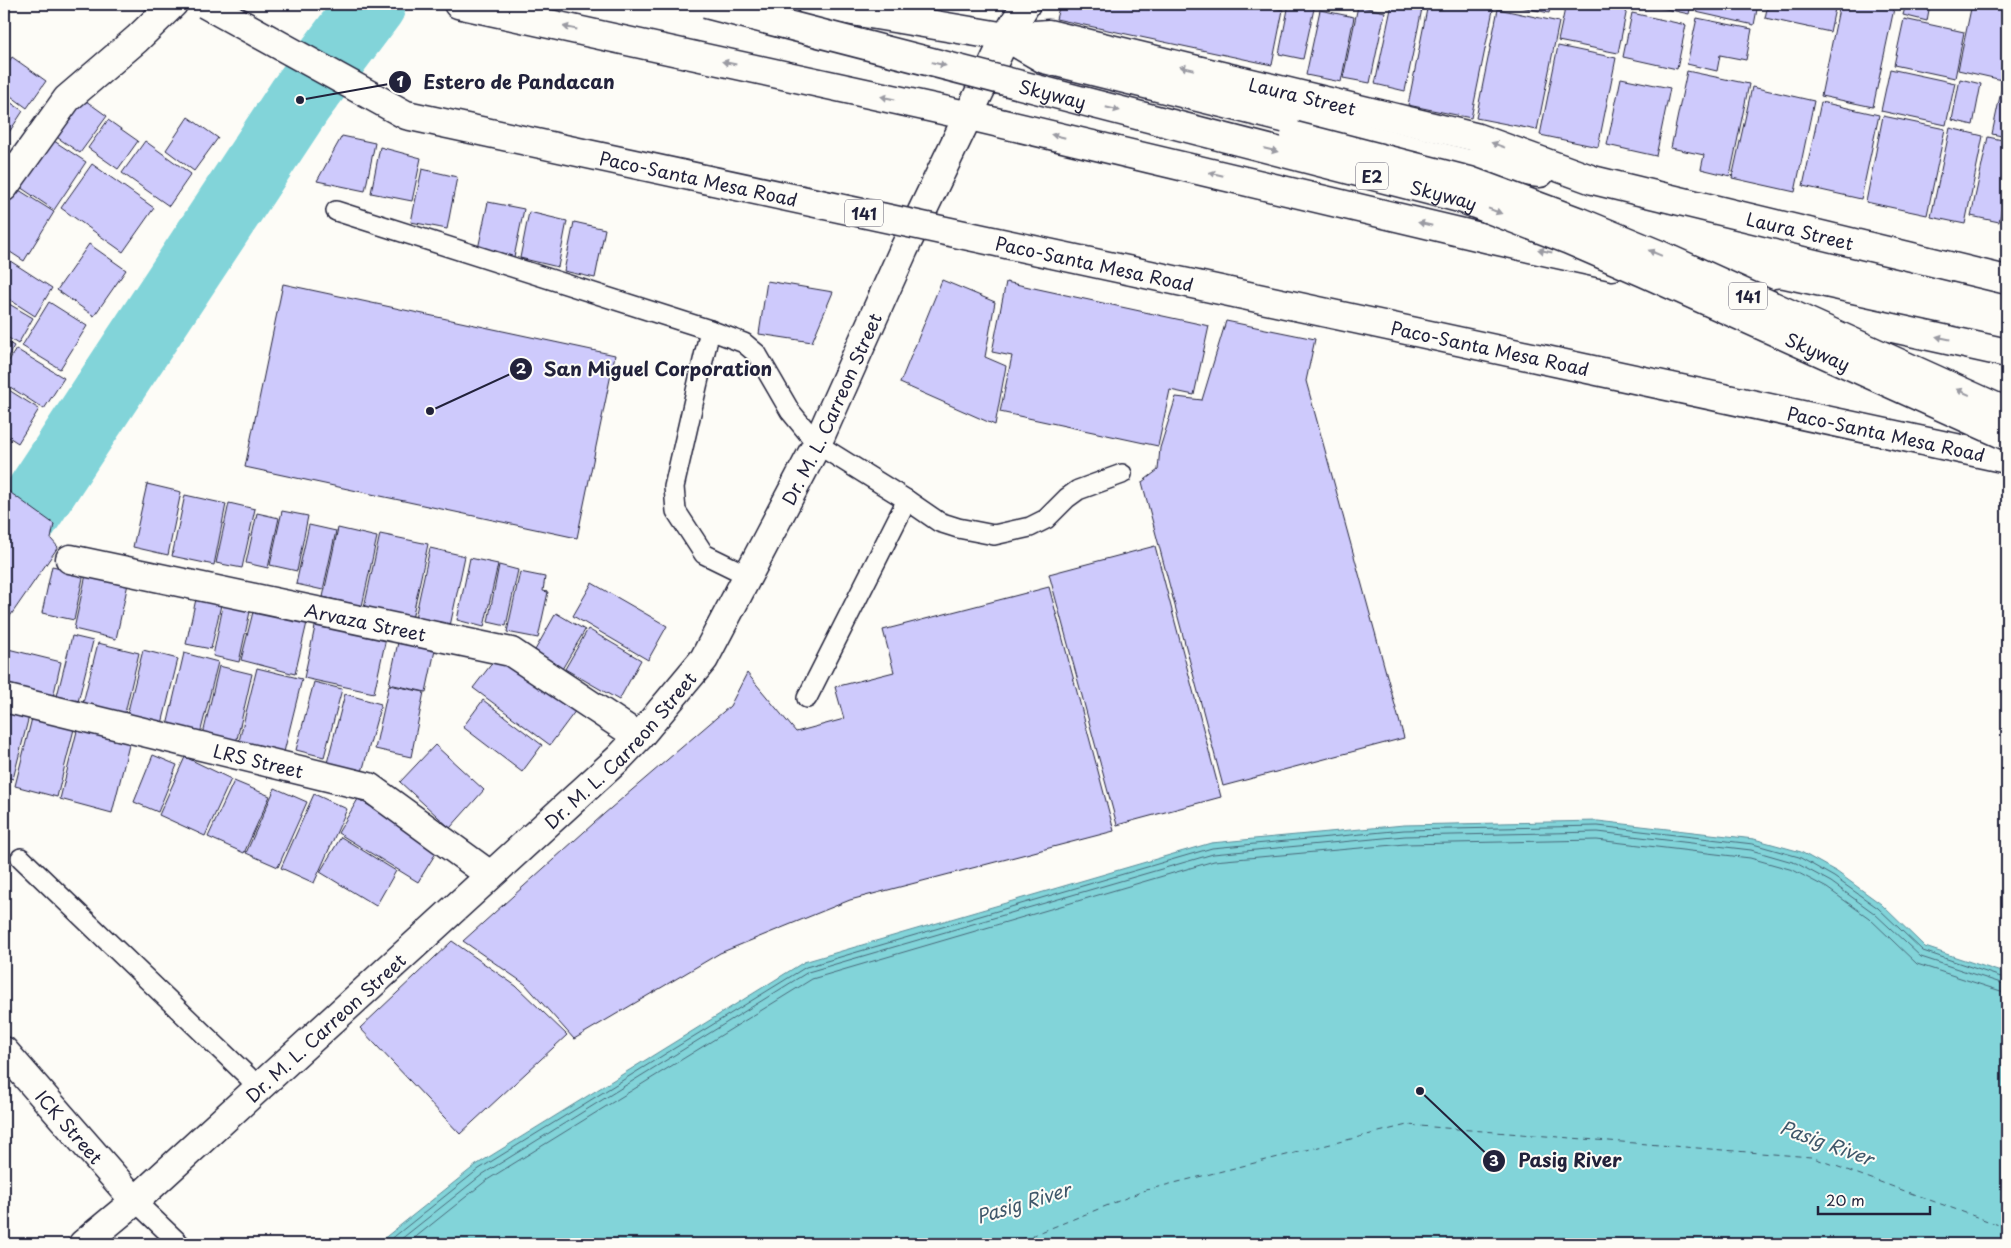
<svg xmlns="http://www.w3.org/2000/svg" width="2011" height="1248" viewBox="0 0 2011 1248" font-family="'Playpen Sans',sans-serif">
  <rect width="100%" height="100%" fill="#fdfcf7"/>
  <filter id="ink" filterUnits="userSpaceOnUse"><feTurbulence type="fractalNoise" baseFrequency=".02" numOctaves="2"/><feDisplacementMap in="SourceGraphic" scale="10" xChannelSelector="R" yChannelSelector="G"/><feConvolveMatrix kernelMatrix="1 2 1 2 8 2 1 2 1" color-interpolation-filters="sRGB"/></filter>
  <g filter="url(#ink)">
    <!-- water -->
    <path fill="#82d4d9" stroke="#5c8d9a" d="M1598,821L1754,839L1801,852L1837,872L1881,904L1925,947L2007,974V1244H377L476,1165L804,962L1211,843L1404,825Z"/>
    <g fill="none" stroke-linecap="round" stroke-linejoin="round">
      <!-- shore -->
      <g stroke="#48697a" stroke-width="1">
        <path d="M385,1244L479,1169L806,967L1212,848L1404,830L1598,826L1753,844L1799,857L1834,877L1878,908L1923,951L2007,979"/>
        <path d="M395,1244L483,1174L808,972L1213,854L1405,836L1598,832L1751,850L1796,863L1831,882L1874,913L1921,957L2007,985"/>
        <path d="M407,1244L487,1180L812,979L1214,861L1405,844L1597,840L1750,858L1793,870L1827,888L1869,918L1917,964L2007,993"/>
      </g>
      <!-- river -->
      <path stroke="#82d4d9" stroke-width="68" d="M4,548L300,100L372,4"/>
      <!-- ferry -->
      <path stroke="#3f576a" stroke-width="1" stroke-dasharray="6 5" stroke-linecap="butt" d="M1011,1244L1146,1190L1407,1125L1811,1157L2007,1228"/>
    </g>
    <!-- building -->
    <g fill="#cecafc" stroke="#22223b">
      <path d="M1060,4H1253L1283,10L1272,65L1056,19Z"/>
      <path d="M1289,4H1315L1303,59L1279,54Z"/>
      <path d="M1392,4H1423L1405,91L1375,84Z"/>
      <path d="M1428,4L1494,5L1471,118L1408,105Z"/>
      <path d="M1508,4H1551L1549,13Z"/>
      <path d="M1566,4H1628L1618,53L1558,41Z"/>
      <path d="M1643,4H1691L1689,14Z"/>
      <path d="M1698,4H1758L1754,25L1696,12Z"/>
      <path d="M1768,4H1836L1830,32L1765,18Z"/>
      <path d="M1840,4H1895L1873,107L1821,96Z"/>
      <path d="M1906,4H1930L1927,21L1903,15Z"/>
      <path d="M1972,4H2007V81L1958,70Z"/>
      <path d="M1358,6L1385,12L1370,83L1343,78Z"/>
      <path d="M1498,9L1559,22L1537,130L1476,118Z"/>
      <path d="M1320,10L1354,17L1341,82L1306,75Z"/>
      <path d="M1632,13L1686,25L1677,69L1623,57Z"/>
      <path d="M1697,18L1752,29L1746,60L1720,55L1717,71L1687,64Z"/>
      <path d="M1904,19L1964,32L1955,78L1894,65Z"/>
      <path d="M1558,46L1616,58L1598,147L1540,135Z"/>
      <path d="M12,57L46,81L27,108L4,91V69Z"/>
      <path d="M1890,69L1955,83L1946,125L1881,111Z"/>
      <path d="M1687,71L1749,84L1730,176L1701,169L1704,155L1671,148Z"/>
      <path d="M1621,78L1670,88L1656,156L1607,145Z"/>
      <path d="M1960,79L1981,84L1973,125L1952,120Z"/>
      <path d="M2003,82L2007,83V137L1992,134Z"/>
      <path d="M1752,87L1814,101L1795,192L1732,178Z"/>
      <path d="M75,93L107,116L80,153L48,131Z"/>
      <path d="M4,98L23,111L4,140Z"/>
      <path d="M1821,102L1879,115L1861,199L1803,186Z"/>
      <path d="M1883,116L1945,129L1927,215L1866,202Z"/>
      <path d="M188,117L218,138L194,171L166,150Z"/>
      <path d="M108,120L138,141L118,169L88,148Z"/>
      <path d="M1950,128L1983,136L1965,224L1931,217Z"/>
      <path d="M342,136L375,143L365,191L317,181Z"/>
      <path d="M48,137L86,162L54,210L17,185Z"/>
      <path d="M1988,137L2007,141V183L1999,222L1971,216Z"/>
      <path d="M145,141L191,174L169,206L122,173Z"/>
      <path d="M380,147L421,158L412,201L371,193Z"/>
      <path d="M92,164L154,208L123,252L61,208Z"/>
      <path d="M422,169L457,177L447,229L411,222Z"/>
      <path d="M11,185L54,212L24,261L4,248V197Z"/>
      <path d="M488,202L524,209L514,257L478,249Z"/>
      <path d="M529,212L567,221L558,267L520,258Z"/>
      <path d="M574,222L605,229L595,278L564,271Z"/>
      <path d="M89,244L126,270L94,316L57,290Z"/>
      <path d="M4,257L52,288L35,316L4,296Z"/>
      <path d="M942,280L995,302L985,357L1006,366L995,425L900,383Z"/>
      <path d="M767,281L833,292L812,342L759,334Z"/>
      <path d="M1006,282L1209,326L1194,395L1170,390L1158,446L1000,412L1012,356L992,352Z"/>
      <path d="M283,284L615,355L577,538L245,467Z"/>
      <path d="M4,301L33,318L18,344L4,335Z"/>
      <path d="M49,302L87,326L60,369L22,346Z"/>
      <path d="M1226,321L1315,339L1306,381L1404,738L1223,786L1142,482L1158,470L1160,448L1176,397L1202,400Z"/>
      <path d="M4,340L14,346L4,363Z"/>
      <path d="M16,349L64,378L44,409L4,383V369Z"/>
      <path d="M4,387L39,409L18,443L4,434Z"/>
      <path d="M147,484L181,492L168,555L133,547Z"/>
      <path d="M4,488L54,524L51,539L58,547L4,625Z"/>
      <path d="M185,495L226,504L214,565L172,556Z"/>
      <path d="M229,503L255,509L242,568L216,563Z"/>
      <path d="M282,511L308,516L297,571L270,565Z"/>
      <path d="M257,513L279,518L268,568L246,563Z"/>
      <path d="M309,525L336,531L323,590L296,584Z"/>
      <path d="M338,528L377,537L362,606L323,597Z"/>
      <path d="M380,534L428,544L412,619L364,608Z"/>
      <path d="M1155,546L1221,797L1117,825L1049,574Z"/>
      <path d="M430,548L465,556L450,626L415,618Z"/>
      <path d="M470,558L498,564L484,627L457,620Z"/>
      <path d="M499,565L518,570L506,626L488,622Z"/>
      <path d="M52,566L84,573L74,620L42,613Z"/>
      <path d="M87,570L129,579L116,639L74,629Z"/>
      <path d="M520,572L545,577L543,591L548,592L538,638L507,632Z"/>
      <path d="M592,583L667,626L648,660L573,616Z"/>
      <path d="M1049,587L1114,831L850,900L720,953L574,1039L525,984L463,941L604,814L730,706L747,673L796,732L844,719L835,687L894,672L883,630Z"/>
      <path d="M198,590L223,596L211,649L186,644Z"/>
      <path d="M256,600L309,614L295,674L241,660Z"/>
      <path d="M224,601L251,607L239,662L213,656Z"/>
      <path d="M318,613L388,629L374,693L304,678Z"/>
      <path d="M556,613L585,630L558,676L530,659Z"/>
      <path d="M588,629L641,660L619,700L565,669Z"/>
      <path d="M400,633L437,641L426,692L389,684Z"/>
      <path d="M72,636L93,641L78,702L57,696Z"/>
      <path d="M98,643L139,653L124,717L82,707Z"/>
      <path d="M4,648L61,662L51,706L4,694Z"/>
      <path d="M143,650L178,659L161,728L126,719Z"/>
      <path d="M184,653L218,662L200,734L167,726Z"/>
      <path d="M500,653L576,710L550,745L473,688Z"/>
      <path d="M219,666L252,674L234,752L201,743Z"/>
      <path d="M257,668L302,679L284,752L239,741Z"/>
      <path d="M314,682L342,689L324,757L296,750Z"/>
      <path d="M389,685L424,692L411,757L375,749Z"/>
      <path d="M345,694L381,704L362,772L327,763Z"/>
      <path d="M483,700L542,745L522,772L463,727Z"/>
      <path d="M4,710L29,716L13,779L4,776Z"/>
      <path d="M32,718L74,729L57,797L15,786Z"/>
      <path d="M78,727L130,741L112,813L60,799Z"/>
      <path d="M435,745L484,790L450,828L400,782Z"/>
      <path d="M153,755L177,765L158,812L134,802Z"/>
      <path d="M185,757L231,779L205,836L159,815Z"/>
      <path d="M234,781L270,796L244,853L208,837Z"/>
      <path d="M275,788L307,802L278,867L246,853Z"/>
      <path d="M314,794L347,809L314,883L281,868Z"/>
      <path d="M358,799L439,848L418,882L338,833Z"/>
      <path d="M341,837L396,871L376,906L320,872Z"/>
      <path d="M452,941L516,986L567,1035L460,1134L360,1028Z"/>
    </g>
    <g fill="none" stroke-linecap="round" stroke-linejoin="round">
      <!-- lane casing -->
      <g stroke="#22223b" stroke-width="22">
        <g id="lane">
          <path d="M336,211L710,330L744,343L757,354L790,411L817,444L907,500L939,522L958,528L994,535L1030,527L1046,519L1067,498L1078,490L1122,474"/>
          <path d="M710,330L674,487L676,511L704,554L747,575"/>
          <path d="M807,698L907,500"/>
          <path d="M21,858L259,1087"/>
          <path d="M135,1201L180,1244"/>
        </g>
      </g>
      <!-- street casing -->
      <g stroke="#22223b" stroke-width="31">
        <g id="street">
          <path d="M811,4L1006,37L1026,4"/>
          <path d="M4,187L67,99L137,39L173,4"/>
          <path id="s1" d="M70,559L511,652L639,737"/>
          <path id="s2" d="M4,698L369,787L490,875"/>
          <path id="s3" d="M4,1051L135,1201"/>
        </g>
      </g>
      <!-- secondary casing -->
      <g stroke="#22223b" stroke-width="31">
        <g id="secondary">
          <path id="s4" d="M1006,37L1049,34L1222,76L1475,137L1593,180L2007,280"/>
          <path d="M1006,37L1044,59L1469,164L1540,173"/>
          <path id="s5" d="M83,1244L135,1201L619,758L639,737L704,659L817,444L904,249L1006,37"/>
        </g>
      </g>
      <!-- primary casing -->
      <g stroke="#22223b" stroke-width="31">
        <g id="primary">
          <path d="M458,4L970,116L1489,239L1613,266"/>
          <path d="M1779,303L2007,353"/>
          <path id="s6" d="M1546,360L2007,459"/>
        </g>
      </g>
      <!-- lane -->
      <use href="#lane" stroke="#fdfcf7" stroke-width="19"/>
      <!-- street -->
      <use href="#street" stroke="#fdfcf7" stroke-width="28"/>
      <!-- secondary -->
      <use href="#secondary" stroke="#fdfcf7" stroke-width="28"/>
      <!-- primary -->
      <use href="#primary" stroke="#fdfcf7" stroke-width="28"/>
      <!-- primary-bridge casing -->
      <g stroke="#22223b" stroke-width="31" stroke-linecap="butt">
        <g id="primary-bridge">
          <path id="s7" d="M205,4L406,115L1546,360"/>
        </g>
      </g>
      <!-- highway-bridge casing -->
      <g stroke="#22223b" stroke-width="31" stroke-linecap="butt">
        <g id="highway-bridge">
          <path id="s8" d="M706,4L1463,199L1569,240L1645,273L2007,436"/>
          <path d="M1295,136L1470,181L1580,222L1660,255L2007,412"/>
        </g>
      </g>
      <!-- primary-bridge -->
      <use href="#primary-bridge" stroke="#fdfcf7" stroke-width="28"/>
      <!-- highway-bridge -->
      <use href="#highway-bridge" stroke="#fdfcf7" stroke-width="28"/>
    </g>
    <!-- one-way arrows -->
    <defs><path id="oneway-solid" d="M-6-.8H1V-3.2L6.5 0L1 3.2V.8H-6Z" transform="scale(1.25)"/></defs>
    <g fill="#9a9aa2">
      <use href="#oneway-solid" transform="translate(570 28) rotate(-168)"/>
      <use href="#oneway-solid" transform="translate(729 63) rotate(-168)"/>
      <use href="#oneway-solid" transform="translate(939 64) rotate(14)"/>
      <use href="#oneway-solid" transform="translate(1187 68) rotate(-167)"/>
      <use href="#oneway-solid" transform="translate(888 98) rotate(-168)"/>
      <use href="#oneway-solid" transform="translate(1113 109) rotate(14)"/>
      <use href="#oneway-solid" transform="translate(1058 136) rotate(-167)"/>
      <use href="#oneway-solid" transform="translate(1498 145) rotate(-160)"/>
      <use href="#oneway-solid" transform="translate(1271 150) rotate(14)"/>
      <use href="#oneway-solid" transform="translate(1216 174) rotate(-167)"/>
      <use href="#oneway-solid" transform="translate(1495 211) rotate(21)"/>
      <use href="#oneway-solid" transform="translate(1425 224) rotate(-167)"/>
      <use href="#oneway-solid" transform="translate(1545 251) rotate(-168)"/>
      <use href="#oneway-solid" transform="translate(1655 253) rotate(-157)"/>
      <use href="#oneway-solid" transform="translate(1943 338) rotate(-168)"/>
      <use href="#oneway-solid" transform="translate(1963 392) rotate(-156)"/>
    </g>
  </g>
  <g text-anchor="middle" dominant-baseline="central" stroke-width="4" stroke-linejoin="round" paint-order="stroke">
    <!-- shield labels -->
    <g fill="#fdfcf7" stroke="#646373" stroke-width="1">
      <rect x="1356" y="162.5" width="32" height="27" rx="4"/>
      <rect x="845" y="199.5" width="38" height="27" rx="4"/>
      <rect x="1729" y="282.5" width="38" height="27" rx="4"/>
    </g>
    <g font-size="16" font-weight="bold" fill="#22223b">
      <text x="1372" y="176">E2</text>
      <text x="864" y="213">141</text>
      <text x="1748" y="296">141</text>
    </g>
    <!-- street labels -->
    <g font-size="18" fill="#22223b" stroke="#fdfcf7">
      <text stroke="none"><textPath href="#s8" startOffset="358">Skyway</textPath></text>
      <text stroke="none"><textPath href="#s4" startOffset="304">Laura Street</textPath></text>
      <text stroke="none"><textPath href="#s7" startOffset="529">Paco-Santa Mesa Road</textPath></text>
      <text stroke="none"><textPath href="#s8" startOffset="762">Skyway</textPath></text>
      <text stroke="none"><textPath href="#s4" startOffset="820">Laura Street</textPath></text>
      <text stroke="none"><textPath href="#s7" startOffset="934">Paco-Santa Mesa Road</textPath></text>
      <text transform="translate(1490 348) rotate(12)">Paco-Santa Mesa Road</text>
      <text stroke="none"><textPath href="#s8" startOffset="1168">Skyway</textPath></text>
      <text stroke="none"><textPath href="#s5" startOffset="1135">Dr. M. L. Carreon Street</textPath></text>
      <text stroke="none"><textPath href="#s6" startOffset="348">Paco-Santa Mesa Road</textPath></text>
      <text stroke="none"><textPath href="#s1" startOffset="302">Arvaza Street</textPath></text>
      <text stroke="none"><textPath href="#s5" startOffset="730">Dr. M. L. Carreon Street</textPath></text>
      <text stroke="none"><textPath href="#s2" startOffset="262">LRS Street</textPath></text>
      <text stroke="none"><textPath href="#s5" startOffset="325">Dr. M. L. Carreon Street</textPath></text>
      <text stroke="none"><textPath href="#s3" startOffset="100">ICK Street</textPath></text>
    </g>
    <!-- water labels -->
    <g font-size="19" font-style="italic" fill="#3f576a" stroke="#fdfcf7">
      <text transform="translate(1827 1142) rotate(20)">Pasig River</text>
      <text transform="translate(1023 1202) rotate(-17)">Pasig River</text>
    </g>
  </g>
  <!-- callouts -->
  <path fill="none" stroke="#22223b" stroke-width="2" d="M300 100L400 82M430 411L521 369M1420 1091L1494 1161"/>
  <g fill="#22223b" stroke="#fdfcf7" stroke-width="2">
    <circle cx="300" cy="100" r="5"/>
    <circle cx="430" cy="411" r="5"/>
    <circle cx="1420" cy="1091" r="5"/>
    <circle cx="400" cy="82" r="12"/>
    <circle cx="521" cy="369" r="12"/>
    <circle cx="1494" cy="1161" r="12"/>
  </g>
  <g font-size="15" text-anchor="middle" font-weight="bold" fill="#fff">
    <text x="400" y="87">1</text>
    <text x="521" y="374">2</text>
    <text x="1494" y="1166">3</text>
  </g>
  <g font-size="19" text-anchor="middle" font-weight="bold" fill="#22223b" stroke="#fdfcf7" stroke-width="4" stroke-linejoin="round" paint-order="stroke">
    <text x="519" y="89">Estero de Pandacan</text>
    <text x="658" y="376">San Miguel Corporation</text>
    <text x="1570" y="1167">Pasig River</text>
  </g>
  <!-- margin -->
  <rect width="2011" height="1248" fill="none" stroke="#fdfcf7" stroke-width="20"/>
  <rect x="10" y="10" width="1991" height="1228" fill="none" stroke="#22223b" stroke-width="2" filter="url(#ink)"/>
  <!-- scale -->
  <path d="M1818 1206v8h112v-8" fill="none" stroke="#22223b" stroke-width="2.5"/>
  <text x="1826" y="1206" font-size="15" fill="#22223b" stroke="#fdfcf7" stroke-width="4" paint-order="stroke">20 m</text>
</svg>
